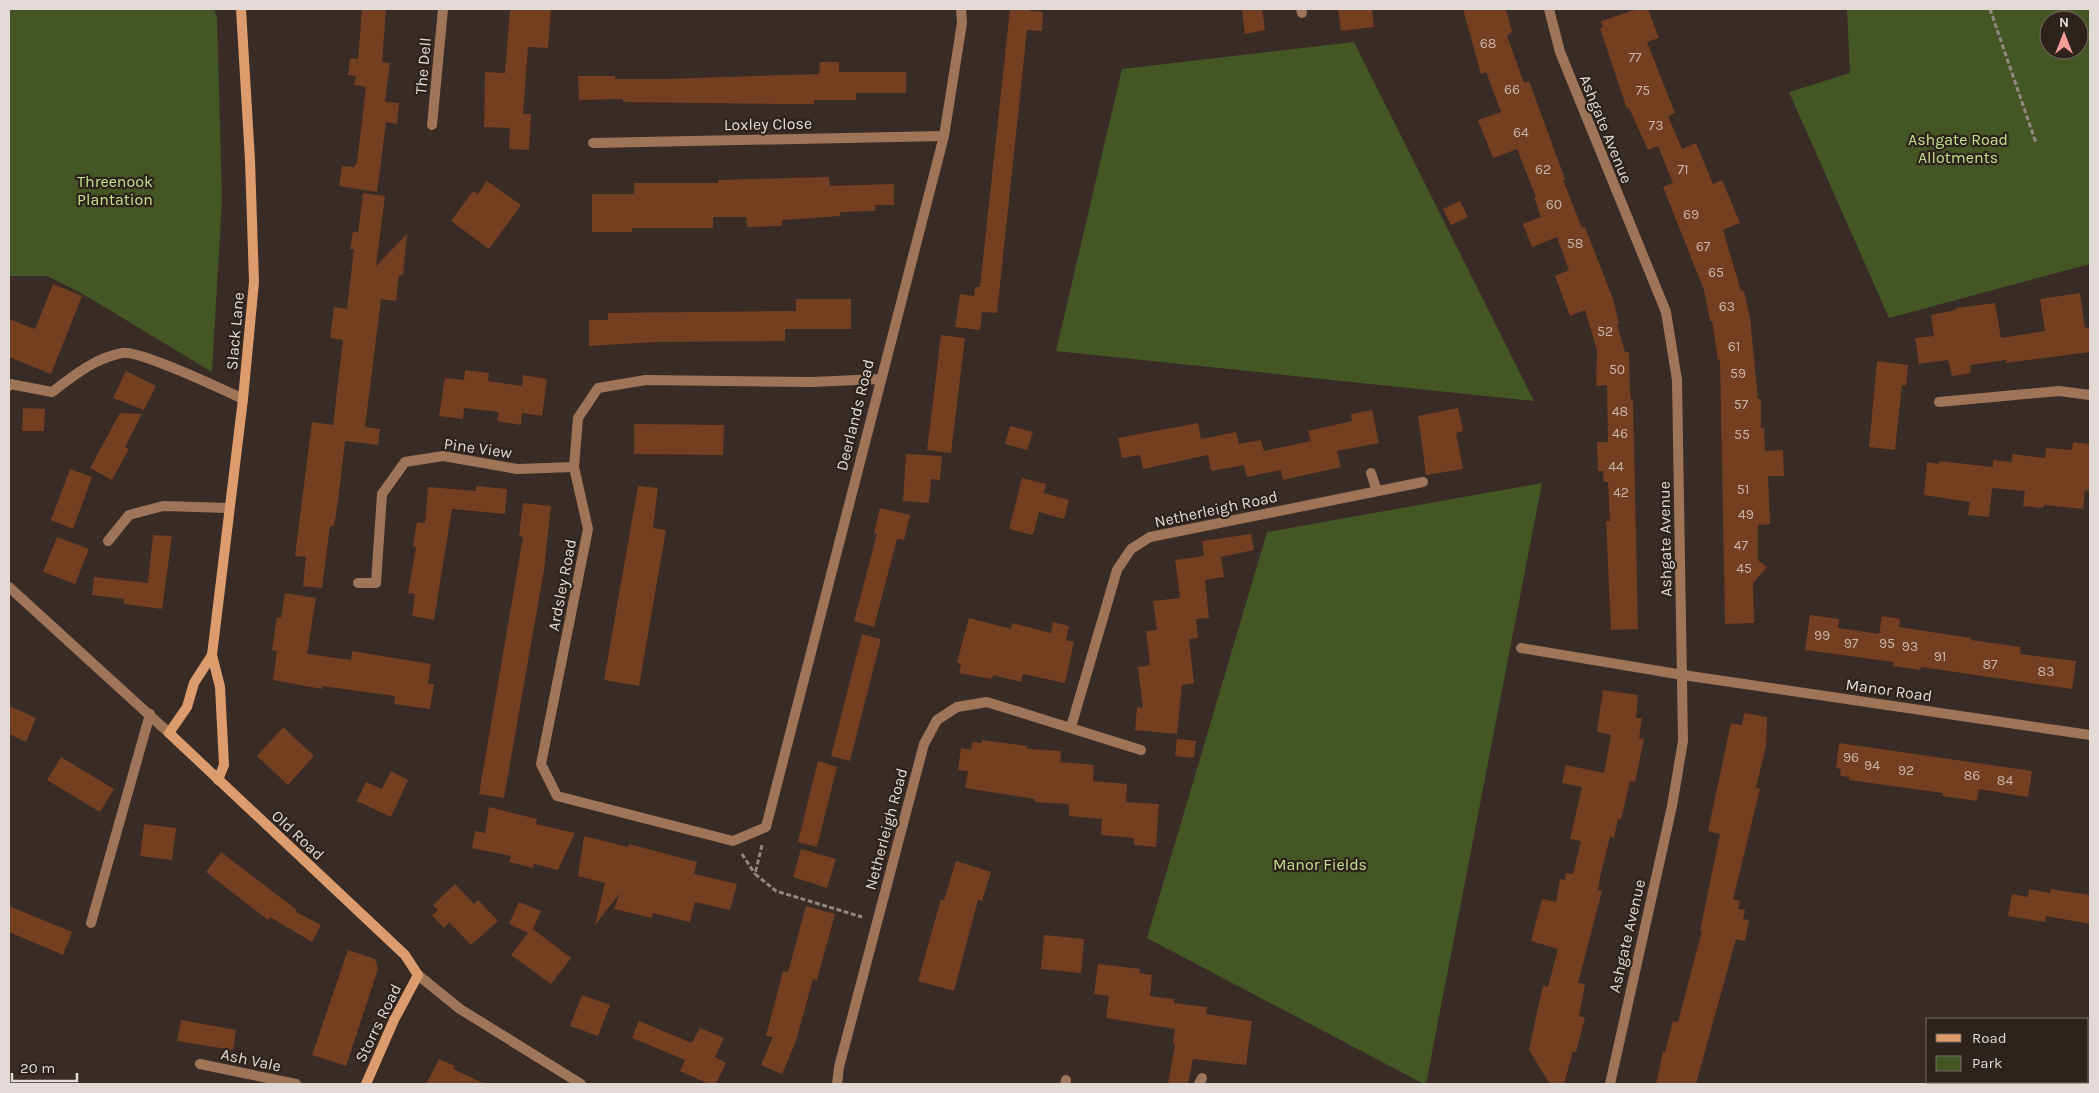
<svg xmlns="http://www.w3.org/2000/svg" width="2099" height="1093" viewBox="0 0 2099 1093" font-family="Karla,sans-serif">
  <rect width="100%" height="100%" fill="#392b26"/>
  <!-- green -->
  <g fill="#455625" fill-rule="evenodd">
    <path d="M9,9H214L217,18L222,200L212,372L83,294L47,276H9Z"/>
    <path d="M1847,9H2090V264L1889,318L1789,92L1850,73ZM2049,20H2079V50H2049Z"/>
    <path d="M1354,42L1534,401L1056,351L1122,69Z"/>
    <path d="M1542,483L1426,1084H1424L1147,938L1267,532Z"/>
  </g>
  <!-- building -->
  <g fill="#743e21">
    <path d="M362,9H386L382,62L390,63L385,102L399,103L397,124L386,122L377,192L339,186L342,166L354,167L357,162L366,87L354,85L356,76L348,75L350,58L358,59Z"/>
    <path d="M510,9H551L548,48L528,47L523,114H531L529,150L509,149L510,128L484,127L485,72L505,73Z"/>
    <path d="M1010,9H1030V11L1043,12L1042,31L1027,30L997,313L982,312L980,330L955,327L960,294L974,296L975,287H980Z"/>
    <path d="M1242,9H1262L1265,30L1245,34Z"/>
    <path d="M1338,9H1372L1374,27L1341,31Z"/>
    <path d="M1463,9H1506L1512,32L1507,36L1524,83L1529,81L1565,179L1563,180L1582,228L1585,227L1613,299L1619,323L1617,324L1625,352H1629L1630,391L1631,400H1633L1638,629L1611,630L1606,521H1610L1608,482H1604L1603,471H1598L1597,442H1608L1607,385L1596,386L1597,350L1585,310L1570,316L1555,276L1569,270L1557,237L1532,247L1523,224L1541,217L1534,197H1536L1517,149L1493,158L1478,120L1501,112L1486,72L1481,74Z"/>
    <path d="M1638,9H1648L1659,38L1647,42L1675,113L1668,116L1682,149L1696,143L1713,184L1722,180L1740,223L1723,230L1741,291H1744L1750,318L1758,399H1761V428H1764L1765,451L1783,450L1784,476H1768L1770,524L1758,525V560L1767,567L1753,583L1754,623L1725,624L1720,359L1718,360L1712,321H1710L1704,290L1663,187L1673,183L1658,146L1648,150L1629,108L1627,109L1600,28L1603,27L1601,21Z"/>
    <path d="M820,62H839V72H906V93H856V100H814V104H780L623,102V99L579,100L578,76H615V79H664L819,74Z"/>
    <path d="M829,177L830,186L894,184V205H875V211L840,212V216L782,220V226L747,227L746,217H713V228H632V232H592V194H634V183H718V180Z"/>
    <path d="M487,181L521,205L489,249L451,221L473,191L478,194Z"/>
    <path d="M363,193L385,196L376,266L407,234L403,275H399L396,301L381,299L365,427L380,429L378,445L345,441L338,501L334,526H330L322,588L303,586L306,557L295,556L312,422L333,425L343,340L330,338L334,307L347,309L354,249H350L353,232H358Z"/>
    <path d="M1460,201L1468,217L1451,225L1443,209Z"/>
    <path d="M53,284L82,296L51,374L9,357V319L35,329Z"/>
    <path d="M2080,293L2085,328L2090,327V352L2006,363V360L1970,365L1971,373L1952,376L1948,360L1919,364L1915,338L1934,336L1931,315L1956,310V308L1995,303L2001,338L2045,331L2040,299Z"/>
    <path d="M796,299H851V329H785V341L655,342L589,346V320H608V313L796,311Z"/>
    <path d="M941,335L965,338L951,453L927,450Z"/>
    <path d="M1877,361L1908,365L1906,386L1902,385L1895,450L1869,447Z"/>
    <path d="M465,370L489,373L488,381L522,386L523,375L547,379L542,416L522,413L521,425L497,421L499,412L464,408L463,419L439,416L445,378L464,380Z"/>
    <path d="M126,371L156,386L144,410L113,398Z"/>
    <path d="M23,408L45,409L44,431H22Z"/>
    <path d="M1458,408L1463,431L1456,433L1463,469L1426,475L1418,416Z"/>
    <path d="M1372,410L1379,443L1337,451L1341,467L1283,480L1281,470L1247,477L1244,465L1211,471L1208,455L1143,469L1140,455L1122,458L1118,438L1198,423L1201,439L1236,432L1239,444L1261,440L1264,451L1311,441L1308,431L1352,421L1351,414Z"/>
    <path d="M120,413L142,414L125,447L129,449L112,480L90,468Z"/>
    <path d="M634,424L724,425L723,455L634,454Z"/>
    <path d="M1010,426L1033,432L1027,450L1005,444Z"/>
    <path d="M2073,442L2090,444V491L2085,490L2083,509L2044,505L2043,508L2023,506L2025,491L1992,488L1989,517L1968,515L1970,502L1924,495L1927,462L1939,464V461L1993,467V460L2012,462V454L2045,458L2046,448L2072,450Z"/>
    <path d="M906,454L942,456L940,480L931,479L929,503L903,501Z"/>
    <path d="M70,469L92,477L73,529L51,520Z"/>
    <path d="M1022,478L1046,484L1044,493L1069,500L1064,519L1039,512L1033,535L1009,529Z"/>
    <path d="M476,486L507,489L505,514L452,509L434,620L412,616L415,594L408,593L416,547L413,546L417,522L425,523L428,487L476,491Z"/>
    <path d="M638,486L658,488L653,528L666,530L639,686L604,680Z"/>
    <path d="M523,503L551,506L544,570L504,798L479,794L523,537L519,536Z"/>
    <path d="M880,508L910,515L904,540L897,539L874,627L854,621L877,534L874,533Z"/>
    <path d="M1251,534L1254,550L1221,557L1224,577L1205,580L1209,618L1196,619L1198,638L1189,639L1194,683L1182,685L1177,734L1135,730L1137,707L1143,708L1138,667L1150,665L1146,631L1157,630L1153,601L1180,598L1175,560L1204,556L1202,541Z"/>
    <path d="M153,535L172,536L162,609L124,604V599L92,595L94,577L148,583Z"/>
    <path d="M57,537L89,549L75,584L43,572Z"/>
    <path d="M285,593L316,598L307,654L351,660L352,651L431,664L428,684H434L430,709L394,704L395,696L322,686V689L273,680L277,651L272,650L277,617L281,618Z"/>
    <path d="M1810,615L1839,619L1838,628L1879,634L1882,616L1900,619L1899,627L1971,638V640L2021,647L2020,654L2076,661L2072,689L1921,667L1920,670L1893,666L1894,662L1805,650Z"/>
    <path d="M969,618L1011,629L1012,623L1051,633L1053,622L1069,626L1066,640L1074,642L1065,683L1023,674L1021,682L993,675L992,679L959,673L961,664L957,662Z"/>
    <path d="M862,634L881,639L850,761L831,756Z"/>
    <path d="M1603,690L1638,695L1636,718H1642L1639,738L1644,739L1635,782L1630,781L1621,819H1618L1614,838L1610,837L1600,877L1598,890L1602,891L1578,983L1585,984L1579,1016L1585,1018L1576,1052L1573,1051L1564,1084H1550L1529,1050L1543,985L1548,987L1558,949L1531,941L1542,899L1556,902L1560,879L1565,880L1566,873L1573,874L1581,841L1570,839L1582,787L1562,783L1566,765L1604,773L1611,735L1597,732Z"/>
    <path d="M9,706L36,718L26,742L9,734Z"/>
    <path d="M1744,713L1767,717L1766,746L1756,788L1760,789L1733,899L1740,901L1738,909L1745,910L1743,919L1749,920L1745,941L1736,939L1696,1084H1656L1663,1052H1665L1673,1021L1678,1022L1702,931H1700L1720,834L1708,831L1731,723L1742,725Z"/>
    <path d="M283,727L314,756L288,785L257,756Z"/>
    <path d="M1177,739L1196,741L1194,758L1175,756Z"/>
    <path d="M982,740L1027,746V749L1061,751L1060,762L1094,765L1093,781L1127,784L1126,802L1159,804L1156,847L1134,845V838L1101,835L1102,819L1069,816V804L1035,802V799L965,788L968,771L958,770L961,748L971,750L972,742L982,743Z"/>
    <path d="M1839,743L2032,771L2028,797L1979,789L1977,801L1942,796L1943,793L1849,780L1850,777L1840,776L1841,769L1836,768Z"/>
    <path d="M61,757L114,789L100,812L47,780Z"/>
    <path d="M818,761L837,767L817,847L798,842Z"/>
    <path d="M391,771L408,780L391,817L357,801L366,782L382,789Z"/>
    <path d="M489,807L537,819L536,824L575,833L558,870L534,864L533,868L509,862L511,856L472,848L475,831L485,833Z"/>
    <path d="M144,824L176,828L172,860L140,856Z"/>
    <path d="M584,836L628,847L629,844L697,862L694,874L737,884L730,910L695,902L690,922L653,913L652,918L614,909L620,893L595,925L605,883L578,876Z"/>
    <path d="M801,849L836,859L827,888L793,877Z"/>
    <path d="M221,852L297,910L296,912L321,925L312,942L270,917L268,920L206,872Z"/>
    <path d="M956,861L991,872L982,901L978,900L954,991L918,981L941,899L944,900Z"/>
    <path d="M455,884L474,904L478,900L498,921L471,945L449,922L444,928L432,915L438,910L433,905Z"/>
    <path d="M2029,889L2050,893L2051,889L2090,895V924L2046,916L2045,922L2008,916L2012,894L2028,897Z"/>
    <path d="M519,902L541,911L533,929L571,958L551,984L511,955L528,933L509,924Z"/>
    <path d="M9,906L72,932L63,955L9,932Z"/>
    <path d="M806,906L835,914L817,980L813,979L796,1041L782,1074L761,1065L773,1037L766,1036L783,971L788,972Z"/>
    <path d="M1044,935L1084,939L1081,973L1041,969Z"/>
    <path d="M348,950L375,959L378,969L346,1066L312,1055Z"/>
    <path d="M1098,964L1140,969L1139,973L1152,975L1150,996L1174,999V1003L1207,1007L1206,1014L1252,1021L1246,1065L1193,1059L1188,1084H1168L1175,1045L1173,1044L1175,1029L1106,1018L1109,996L1094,994Z"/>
    <path d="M582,995L610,1005L598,1036L570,1026Z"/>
    <path d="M181,1020L236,1030L233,1050L177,1041Z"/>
    <path d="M639,1021L692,1043L700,1028L724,1038L715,1057L726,1063L716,1084H709L680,1071L685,1060L632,1038Z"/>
    <path d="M439,1059L455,1066L453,1069L485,1084H426Z"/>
  </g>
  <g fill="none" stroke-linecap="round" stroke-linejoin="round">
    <!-- path -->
    <g stroke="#928783" stroke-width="3" stroke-dasharray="5 2.5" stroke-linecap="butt">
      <path d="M1990,9L2036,143"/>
      <path d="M762,845L755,874L776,891L862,917"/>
      <path d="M742,854L755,874"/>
    </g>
    <!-- service -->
    <g stroke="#9e7558" stroke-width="10">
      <path d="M1521,648L1683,675"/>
      <path d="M91,923L150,714"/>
      <path d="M1065,1084L1066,1080"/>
      <path d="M1199,1084L1202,1078"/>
    </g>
    <!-- minor -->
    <g stroke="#9e7558" stroke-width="10">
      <path d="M1301,9L1302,13"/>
      <path d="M1549,9L1560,52L1666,312L1677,380L1683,741L1672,806L1610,1084"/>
      <path d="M432,125L443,9"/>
      <path d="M593,143L944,136"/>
      <path d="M880,379L812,382L646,380L598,388L578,418L574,467L588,529L541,764L557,796L733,841L766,827L944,136L962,23L961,9"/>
      <path d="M9,386L10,384L52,392C73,376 95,358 122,353C137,349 224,390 243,399"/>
      <path d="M1939,402L2059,391L2090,395"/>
      <path d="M1371,473L1377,491"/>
      <path d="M108,541L129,515L163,506L228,508"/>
      <path d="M358,583H376L382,494L405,462L443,456L517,469L574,467"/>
      <path d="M1683,675L2090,735"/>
      <path d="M1071,727L1117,570L1131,549L1150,537L1423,482"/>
      <path d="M200,1064L296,1084"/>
      <path d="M837,1084L839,1067L924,744L937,720L957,707L987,702L1141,750"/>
    </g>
    <!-- tertiary -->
    <g stroke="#9e7558" stroke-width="10">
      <path d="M9,587L169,733"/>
      <path d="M418,975L460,1009L581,1084"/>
    </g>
    <!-- secondary -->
    <g stroke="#dd9c6d" stroke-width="10">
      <path d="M212,655L194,683L187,707L169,733L405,955L418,975L394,1020L366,1084"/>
      <path d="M218,780L224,765L220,687L212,655L243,399L254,282L250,160L241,9"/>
    </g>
  </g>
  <g text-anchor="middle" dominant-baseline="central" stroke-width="4.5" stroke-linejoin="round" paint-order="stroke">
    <!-- number labels -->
    <g font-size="14" fill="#c6b3a9">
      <text x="1488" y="43">68</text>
      <text x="1635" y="57">77</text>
      <text x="1512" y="89">66</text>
      <text x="1643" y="90">75</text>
      <text x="1656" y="125">73</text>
      <text x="1521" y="132">64</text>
      <text x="1543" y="169">62</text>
      <text x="1683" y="169">71</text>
      <text x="1554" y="204">60</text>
      <text x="1691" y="214">69</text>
      <text x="1575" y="243">58</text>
      <text x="1703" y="246">67</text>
      <text x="1716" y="272">65</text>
      <text x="1727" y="306">63</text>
      <text x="1605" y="331">52</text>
      <text x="1734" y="346">61</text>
      <text x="1617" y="369">50</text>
      <text x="1738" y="373">59</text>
      <text x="1741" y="404">57</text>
      <text x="1620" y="411">48</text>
      <text x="1620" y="433">46</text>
      <text x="1742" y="434">55</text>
      <text x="1616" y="466">44</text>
      <text x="1743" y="489">51</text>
      <text x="1621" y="492">42</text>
      <text x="1746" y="514">49</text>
      <text x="1741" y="545">47</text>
      <text x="1744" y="568">45</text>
      <text x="1822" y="635">99</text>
      <text x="1851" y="643">97</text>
      <text x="1887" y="643">95</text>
      <text x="1910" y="646">93</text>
      <text x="1940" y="656">91</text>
      <text x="1990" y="664">87</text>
      <text x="2046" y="671">83</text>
      <text x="1851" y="757">96</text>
      <text x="1872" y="765">94</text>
      <text x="1906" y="770">92</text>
      <text x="1972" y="775">86</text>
      <text x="2005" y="780">84</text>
    </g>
    <!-- street labels -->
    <g font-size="16" fill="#e2dad6" stroke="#2e221c">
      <text transform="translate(423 66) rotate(-85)">The Dell</text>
      <text transform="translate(768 124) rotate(-1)">Loxley Close</text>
      <text transform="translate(1606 129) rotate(68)">Ashgate Avenue</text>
      <text transform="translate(235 331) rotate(-85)">Slack Lane</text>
      <text transform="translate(855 415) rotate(-76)">Deerlands Road</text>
      <text transform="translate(478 448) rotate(8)">Pine View</text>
      <text transform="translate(1216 509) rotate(-12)">Netherleigh Road</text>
      <text transform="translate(1665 539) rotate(-91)">Ashgate Avenue</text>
      <text transform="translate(562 585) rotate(-79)">Ardsley Road</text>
      <text transform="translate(1889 690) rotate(8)">Manor Road</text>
      <text transform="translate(886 829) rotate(-75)">Netherleigh Road</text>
      <text transform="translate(298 835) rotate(43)">Old Road</text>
      <text transform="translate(1627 936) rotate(-77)">Ashgate Avenue</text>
      <text transform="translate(378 1023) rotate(-64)">Storrs Road</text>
      <text transform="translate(251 1060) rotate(12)">Ash Vale</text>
    </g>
    <!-- park labels -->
    <g font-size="16" fill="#c3e28b" stroke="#2e221c">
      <text x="1958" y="139">Ashgate Road<tspan x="1958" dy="18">Allotments</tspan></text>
      <text x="115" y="181">Threenook<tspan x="115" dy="18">Plantation</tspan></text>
      <text x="1320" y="864">Manor Fields</text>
    </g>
  </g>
  <!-- border -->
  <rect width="2099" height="1093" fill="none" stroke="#e2dad6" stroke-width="20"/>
  <!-- legend -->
  <rect x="1926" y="1018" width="162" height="65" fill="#2e221c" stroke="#766c66"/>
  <rect x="1936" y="1034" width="25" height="8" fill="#dd9c6d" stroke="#766c66"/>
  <text x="1972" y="1043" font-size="15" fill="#e2dad6">Road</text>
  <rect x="1936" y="1056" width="25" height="15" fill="#455625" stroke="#766c66"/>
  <text x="1972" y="1068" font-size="15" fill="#e2dad6">Park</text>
  <!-- north arrow -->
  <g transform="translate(2064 35)"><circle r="24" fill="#2e221c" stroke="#766c66"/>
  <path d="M0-4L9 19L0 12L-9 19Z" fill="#f59b98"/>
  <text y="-8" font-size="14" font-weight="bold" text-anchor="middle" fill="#e2dad6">N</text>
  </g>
  <!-- scale -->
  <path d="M12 1073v8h65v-8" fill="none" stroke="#e2dad6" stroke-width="2.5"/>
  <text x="20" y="1073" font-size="15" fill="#e2dad6" stroke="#2e221c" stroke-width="4" paint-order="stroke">20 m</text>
</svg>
